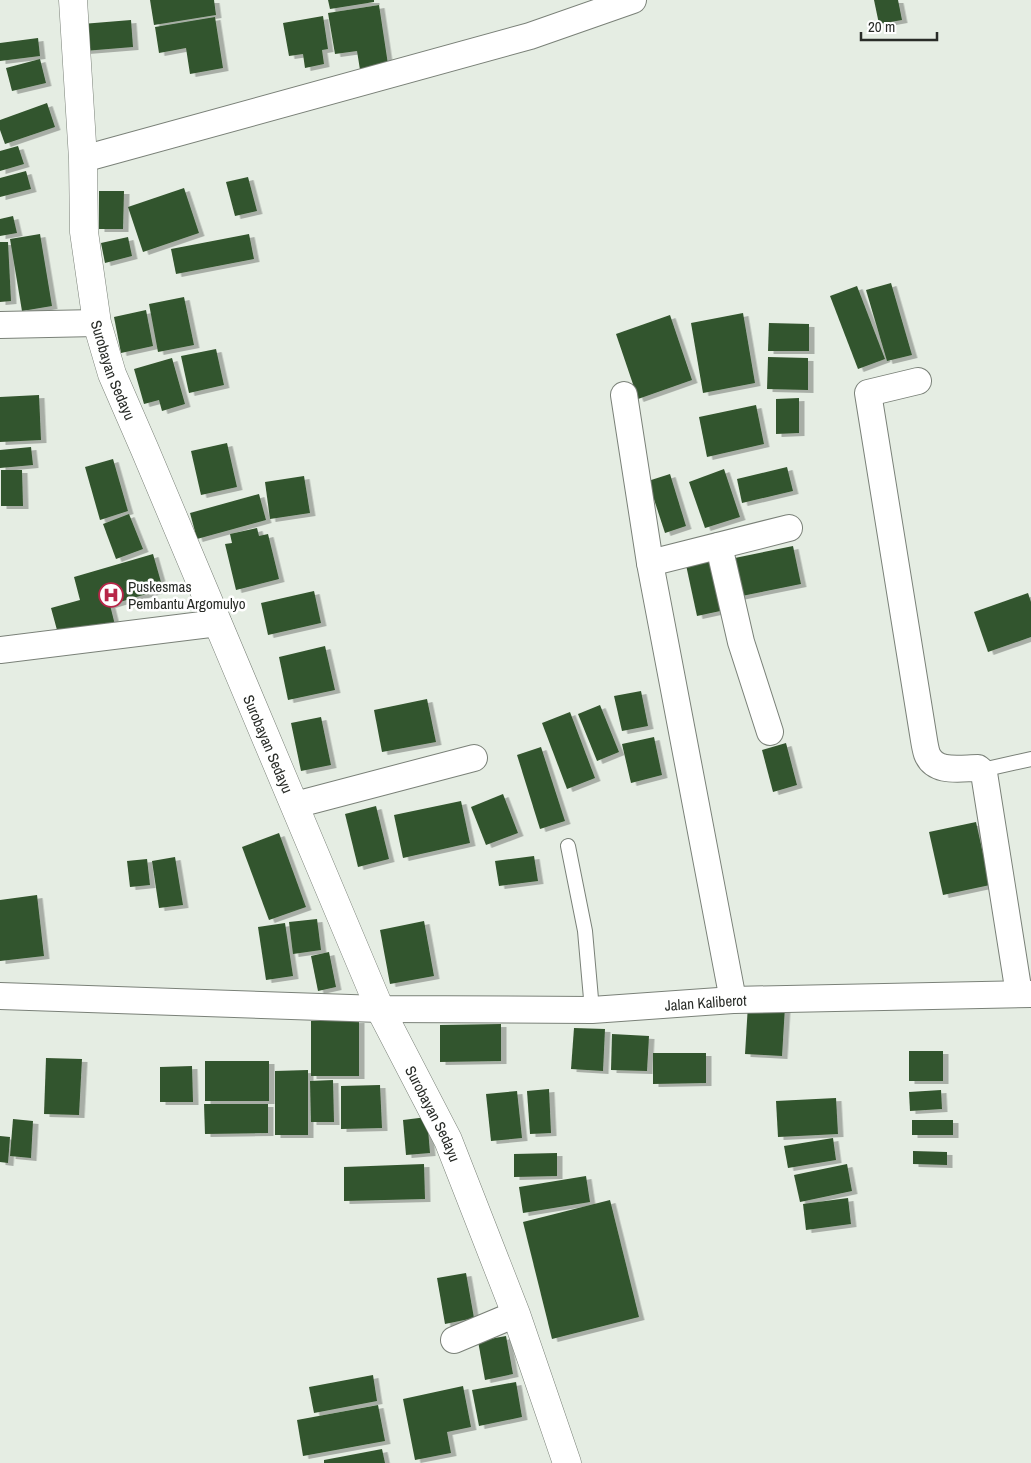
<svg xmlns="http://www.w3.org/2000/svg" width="1031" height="1463" viewBox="0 0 1031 1463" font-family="'Archivo Narrow',sans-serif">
  <defs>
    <filter id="shadow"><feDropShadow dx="5.5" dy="3" stdDeviation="0" flood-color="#0004"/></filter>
  </defs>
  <rect width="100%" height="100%" fill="#e5ede3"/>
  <!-- building -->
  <g fill="#33542d" filter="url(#shadow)">
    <path d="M150,0H214L216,15L154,25Z"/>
    <path d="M328,0H374V2L330,9Z"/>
    <path d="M874,0H898L902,20L879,24Z"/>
    <path d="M379,5L389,71L361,76L357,51L335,54L328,13Z"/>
    <path d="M323,16L328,49L322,50L324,64L305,68L303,54L289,56L283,23Z"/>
    <path d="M215,17L223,68L190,74L186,48L159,53L155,27Z"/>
    <path d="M131,20L133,47L84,51L82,24Z"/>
    <path d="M38,38L40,56L0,61V43Z"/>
    <path d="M40,59L46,83L12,91L6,68Z"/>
    <path d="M47,103L55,127L5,144L0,130V120Z"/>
    <path d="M18,146L24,164L0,171V151Z"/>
    <path d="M26,171L31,189L0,197V178Z"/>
    <path d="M248,177L257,211L235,216L226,182Z"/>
    <path d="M184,188L199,233L143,252L128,207Z"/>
    <path d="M99,191H124L123,229H99Z"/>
    <path d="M13,216L17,233L0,236V219Z"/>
    <path d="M40,234L52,306L22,311L10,239Z"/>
    <path d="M249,234L254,259L176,274L171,249Z"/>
    <path d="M128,237L132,256L105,263L101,243Z"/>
    <path d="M0,242H8L11,301L0,302Z"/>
    <path d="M891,283L912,355L887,361L866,290Z"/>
    <path d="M857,286L885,359L858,369L830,296Z"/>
    <path d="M184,297L194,345L158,352L149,304Z"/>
    <path d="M146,310L153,346L121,353L114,317Z"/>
    <path d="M743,313L755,383L703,393L691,323Z"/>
    <path d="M670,315L692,380L638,399L616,334Z"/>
    <path d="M769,323L809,324V351H768Z"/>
    <path d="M216,349L224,385L189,393L181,356Z"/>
    <path d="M768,357L808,358V390L767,389Z"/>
    <path d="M172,358L185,404L162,411L159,400L144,404L134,369Z"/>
    <path d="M39,395L41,440L0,442V397Z"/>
    <path d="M799,398V433L776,434V399Z"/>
    <path d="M756,405L764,444L707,457L699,417Z"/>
    <path d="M227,443L237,487L201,495L191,451Z"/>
    <path d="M31,447L33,465L0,468V450Z"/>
    <path d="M113,459L128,511L100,520L85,467Z"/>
    <path d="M787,467L793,491L742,503L737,479Z"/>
    <path d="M724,469L740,517L705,528L689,482Z"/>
    <path d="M1,470H22L23,506H1Z"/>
    <path d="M670,474L686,526L665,533L648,481Z"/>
    <path d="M304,476L310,513L270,519L265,482Z"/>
    <path d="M259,494L266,520L197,539L190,513Z"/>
    <path d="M129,514L143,549L116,559L103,524Z"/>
    <path d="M257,528L259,536L268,534L279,579L236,590L225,544L232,543L230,534Z"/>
    <path d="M793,546L801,584L737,597L730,559Z"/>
    <path d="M153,554L163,589L110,605L115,625L60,641L51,608L80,600L74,577Z"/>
    <path d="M714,558L725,610L697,616L686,565Z"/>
    <path d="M314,591L321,623L268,635L261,603Z"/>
    <path d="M1028,593L1031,602V637L988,652L974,612Z"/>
    <path d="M325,646L335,690L288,700L279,657Z"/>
    <path d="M641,691L648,726L622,731L614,696Z"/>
    <path d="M427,699L436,742L382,752L374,710Z"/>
    <path d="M600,705L619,752L597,761L578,714Z"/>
    <path d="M570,712L595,778L567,789L542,723Z"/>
    <path d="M321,717L331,765L301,771L291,723Z"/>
    <path d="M654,737L662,775L631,783L622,744Z"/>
    <path d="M786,743L797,785L773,792L762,750Z"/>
    <path d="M541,747L565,821L540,829L517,755Z"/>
    <path d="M503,794L518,833L486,845L471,807Z"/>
    <path d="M461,801L470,843L403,858L394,815Z"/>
    <path d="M376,806L389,859L358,867L345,814Z"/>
    <path d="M976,822L990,885L943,895L929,832Z"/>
    <path d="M279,833L306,907L269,920L242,847Z"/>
    <path d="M534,856L538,881L499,886L495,861Z"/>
    <path d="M175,857L183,905L159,908L152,861Z"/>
    <path d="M147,859L150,885L130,887L127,861Z"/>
    <path d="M37,895L44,956L0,961V900Z"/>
    <path d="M317,919L321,950L293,954L289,922Z"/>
    <path d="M424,921L434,976L390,984L380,930Z"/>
    <path d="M285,923L293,976L266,980L258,927Z"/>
    <path d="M329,952L336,987L318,991L311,956Z"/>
    <path d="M748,1005L785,1007L782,1056L745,1054Z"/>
    <path d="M359,1020V1076H311V1021Z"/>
    <path d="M501,1024V1061L440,1062V1025Z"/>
    <path d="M574,1028L605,1029L603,1071L571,1069Z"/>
    <path d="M612,1034L649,1036L647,1071L611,1070Z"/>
    <rect x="909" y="1051" width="34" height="30"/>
    <path d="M653,1053H706V1083L653,1084Z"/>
    <path d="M46,1058L82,1059L79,1115L44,1114Z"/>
    <rect x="205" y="1061" width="64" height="40"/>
    <path d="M192,1066L193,1102H160V1067Z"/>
    <path d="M308,1070V1135H275V1071Z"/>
    <path d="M333,1080L334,1122H311L310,1081Z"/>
    <path d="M380,1085L382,1128L341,1129V1086Z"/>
    <path d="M549,1089L551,1133L530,1134L527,1091Z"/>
    <path d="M941,1090L942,1109L910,1111L909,1092Z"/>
    <path d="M517,1091L522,1138L491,1141L486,1094Z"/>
    <path d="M836,1098L838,1134L778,1137L776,1101Z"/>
    <path d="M204,1104H268V1133L205,1134Z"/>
    <path d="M427,1117L430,1153L406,1155L403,1120Z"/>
    <path d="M13,1119L33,1121L31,1158L10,1156Z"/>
    <rect x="912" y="1120" width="41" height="15"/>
    <path d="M0,1136L10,1137L8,1163L0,1162Z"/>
    <path d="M833,1138L836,1160L788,1168L784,1146Z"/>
    <path d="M913,1151L947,1152V1165L913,1164Z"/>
    <path d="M557,1153V1176L514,1177V1154Z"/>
    <path d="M424,1164L425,1199L344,1201V1167Z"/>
    <path d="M847,1164L852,1191L800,1202L794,1175Z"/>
    <path d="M586,1176L590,1202L523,1213L519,1187Z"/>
    <path d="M848,1198L851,1224L806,1230L803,1204Z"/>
    <path d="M610,1200L639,1317L552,1339L523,1222Z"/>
    <path d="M466,1273L474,1318L445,1324L437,1278Z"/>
    <path d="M506,1336L513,1374L485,1380L478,1341Z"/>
    <path d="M373,1375L377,1401L314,1413L309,1387Z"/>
    <path d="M516,1382L522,1417L479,1426L472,1390Z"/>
    <path d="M463,1386L471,1427L447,1432L451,1453L415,1460L403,1399Z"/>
    <path d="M378,1405L385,1441L303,1456L297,1420Z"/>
    <path d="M382,1449L385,1463H324V1460Z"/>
  </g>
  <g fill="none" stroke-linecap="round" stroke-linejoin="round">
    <!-- service casing -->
    <g stroke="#7a8178" stroke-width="16">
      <g id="service">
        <path d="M982,770L1031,759"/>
        <path d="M568,846L585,931L592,1010"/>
      </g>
    </g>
    <!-- minor casing -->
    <g stroke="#7a8178" stroke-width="28">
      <g id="minor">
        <path d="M83,159L530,36L633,0"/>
        <path d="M0,325L97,323"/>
        <path d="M918,381L868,393L923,734C924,740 925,748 927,754C935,774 961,768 978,768L984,773L1019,994"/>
        <path d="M624,395L650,563L733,1000"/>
        <path d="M719,546L741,642L770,732"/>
        <path d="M650,563L789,528"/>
        <path d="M0,650L218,623"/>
        <path d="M295,805L474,758"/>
        <path id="s1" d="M0,996L380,1009L592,1010L733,1000L1031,994"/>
        <path d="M454,1340L516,1314"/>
      </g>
    </g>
    <!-- secondary casing -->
    <g stroke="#7a8178" stroke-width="29">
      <g id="secondary">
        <path id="s2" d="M73,0L83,159L84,232L97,323L112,374L145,450L380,1009L448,1140L516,1314L567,1463"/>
      </g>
    </g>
    <!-- service -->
    <use href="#service" stroke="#fff" stroke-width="14"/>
    <!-- minor -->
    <use href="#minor" stroke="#fff" stroke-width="26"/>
    <!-- secondary -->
    <use href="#secondary" stroke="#fff" stroke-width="28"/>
  </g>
  <!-- icons -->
  <defs>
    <g id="hospital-ring" transform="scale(1.25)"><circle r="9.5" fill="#fff" stroke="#b72648" stroke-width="1.5"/><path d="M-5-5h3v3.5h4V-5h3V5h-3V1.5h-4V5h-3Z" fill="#b72648"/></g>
  </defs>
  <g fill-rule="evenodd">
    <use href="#hospital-ring" x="111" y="595"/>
  </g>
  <g text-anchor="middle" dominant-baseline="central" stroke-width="5" stroke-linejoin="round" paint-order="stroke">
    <!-- street labels -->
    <g font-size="15" fill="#292c28" stroke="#fff">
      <text stroke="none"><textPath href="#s2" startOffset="374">Surobayan Sedayu</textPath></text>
      <text stroke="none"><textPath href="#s2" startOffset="779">Surobayan Sedayu</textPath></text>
      <text stroke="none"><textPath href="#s1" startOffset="706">Jalan Kaliberot</textPath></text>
      <text stroke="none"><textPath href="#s2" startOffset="1184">Surobayan Sedayu</textPath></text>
    </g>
    <!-- poi labels -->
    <g font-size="15" fill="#292c28" stroke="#fff" text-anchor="start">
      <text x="128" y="586">Puskesmas<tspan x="128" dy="17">Pembantu Argomulyo</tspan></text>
    </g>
  </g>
  <!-- scale -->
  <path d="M861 32v8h76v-8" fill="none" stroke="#292c28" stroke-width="2.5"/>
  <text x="868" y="32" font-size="15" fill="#292c28" stroke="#ffffff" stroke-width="4" paint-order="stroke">20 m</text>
</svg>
